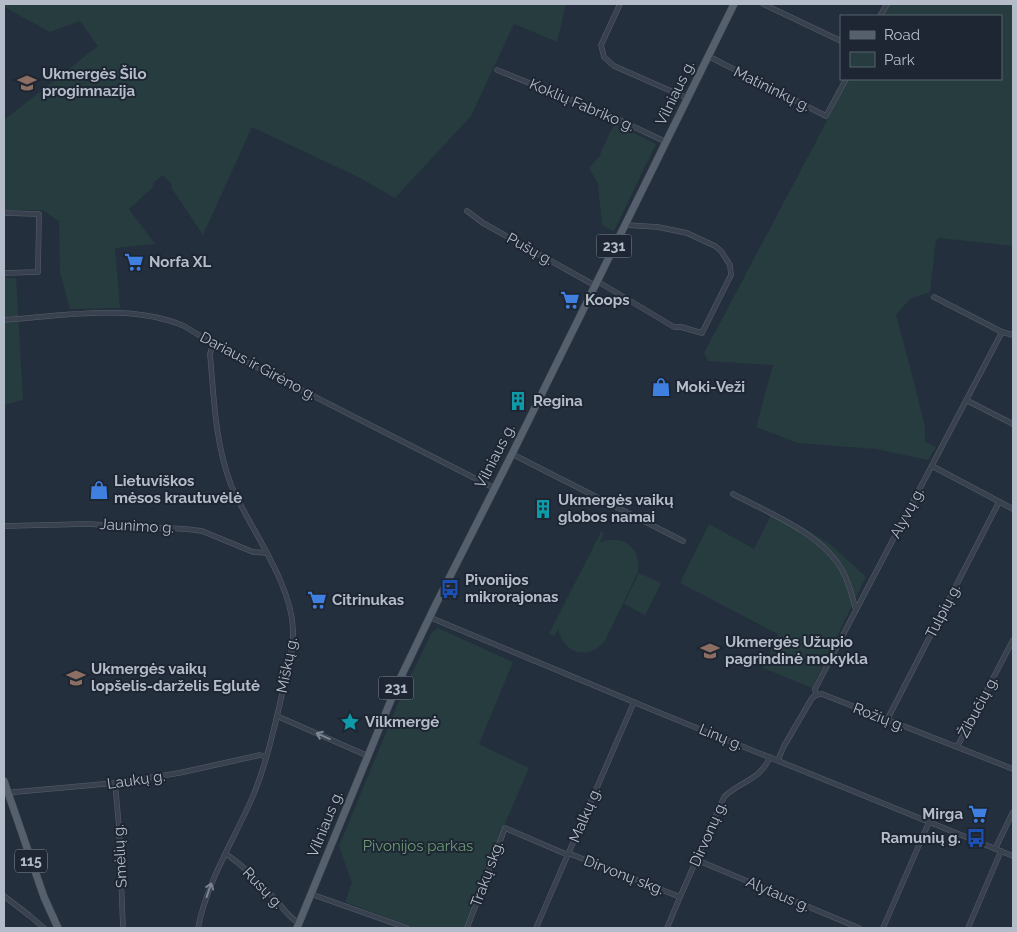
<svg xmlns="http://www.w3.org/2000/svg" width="1017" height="932" viewBox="0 0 1017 932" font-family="Raleway,sans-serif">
  <rect width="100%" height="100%" fill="#242f3d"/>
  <!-- green -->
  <g fill="#263c3e">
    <path d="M4,4H566L557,42L514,24L471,116L395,198L358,177L252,127L203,235L171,187L172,185L163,175L154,182L152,188L129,209L155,244L115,248L120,308L70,309L60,272L59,221L42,210H4V120L98,46L80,21L50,32L4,7Z"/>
    <path d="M889,4H1013V246L939,238L936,240L930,292L910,299L896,315L914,382L925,427V442L936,447L928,460L876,449L798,443L756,427L773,365L708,361L704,353L849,79H1001V16H883Z"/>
    <path d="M615,124L656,144L614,231L602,225L598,183L589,168L599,157L609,134Z"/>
    <path d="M4,278H16L23,400L4,405Z"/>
    <path d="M773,511L806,529L830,544L866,577L812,688L763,668L778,634L680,583L709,524L754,549Z"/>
    <path d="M601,532L604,533L599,543C622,533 642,548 638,572L605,641C587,661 564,654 558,629L554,636L549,634Z"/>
    <path d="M639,573L661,583L645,615L624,604Z"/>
    <path d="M438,628L513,662L479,744L529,768L503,828L465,928H415L345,902L352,883L339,846L404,689L432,632Z"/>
  </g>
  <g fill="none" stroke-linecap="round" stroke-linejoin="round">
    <!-- minor casing -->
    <g stroke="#565f6b" stroke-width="5.5">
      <g id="minor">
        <path d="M620,4L601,45L604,57L614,66L687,98"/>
        <path d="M763,4L841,41"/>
        <path d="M880,16L887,4"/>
        <path d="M708,56L826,116L846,79"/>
        <path d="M497,70L609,115L666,142"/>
        <path d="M467,211L483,223L594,285"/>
        <path d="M4,213L39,214L38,272L4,273"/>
        <path d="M597,281L674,327H681L702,333L731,275L730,265L721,251L715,246L687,233L658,227L625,225"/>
        <path d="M934,297L1002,332L1013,335"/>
        <path d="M4,320C60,316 131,303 184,326L225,351L494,488"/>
        <path d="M966,400L1013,424"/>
        <path d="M512,454L683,541"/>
        <path d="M932,466L1013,509"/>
        <path d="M733,494C769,513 821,533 842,570C849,582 852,596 856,610"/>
        <path d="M4,526L87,524L186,529L202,531L253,552L266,553"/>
        <path d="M429,617L665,715L1013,856"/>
        <path d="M816,695L815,689L856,610L1002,332"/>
        <path d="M277,716L368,756"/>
        <path d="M887,720L999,502"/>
        <path d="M957,747L1013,640"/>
        <path d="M778,760L784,746L812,698L816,695L822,694L1013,769"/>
        <path d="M115,783L119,827L123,928"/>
        <path d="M4,793L115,783L179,773L260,755L266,757"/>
        <path d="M995,849L1013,812"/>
        <path d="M568,853L680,897"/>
        <path d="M226,854C244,866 260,883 275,899C282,907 289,918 299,923"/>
        <path d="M697,860L859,928"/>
        <path d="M311,894L407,928"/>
        <path d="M4,896L30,916L44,928"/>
        <path d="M198,928C207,881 234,840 253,796C267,762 275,725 283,690C287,670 294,650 293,630C292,583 250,529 231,485C215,443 214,398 210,354L213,343"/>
        <path d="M467,928L505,828L568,855"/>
        <path d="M536,928L634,702"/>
        <path d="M667,928L680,897L724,797C741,780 759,782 770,757"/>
        <path d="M883,928L929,822"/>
        <path d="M968,928L1001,851"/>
      </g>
    </g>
    <!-- primary casing -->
    <g stroke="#414a56" stroke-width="8">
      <g id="primary">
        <path d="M4,781L44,897L58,928"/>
        <path d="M297,928L398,683L435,606L512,454L734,4"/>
      </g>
    </g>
    <!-- minor -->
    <use href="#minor" stroke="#38414d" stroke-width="4.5"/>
    <!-- primary -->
    <use href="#primary" stroke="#56606d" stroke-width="7"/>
  </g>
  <!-- one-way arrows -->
  <defs><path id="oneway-shaft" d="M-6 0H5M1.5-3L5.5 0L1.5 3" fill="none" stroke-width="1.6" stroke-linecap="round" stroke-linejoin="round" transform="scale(1.25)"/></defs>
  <g stroke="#7c8591">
    <use href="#oneway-shaft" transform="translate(323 736) rotate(-156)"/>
    <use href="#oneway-shaft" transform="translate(209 890) rotate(-71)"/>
  </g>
  <!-- icons -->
  <defs>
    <g id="school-bare" transform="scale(1.5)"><path d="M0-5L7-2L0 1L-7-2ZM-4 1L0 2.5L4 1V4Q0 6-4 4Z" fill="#8d6e63" stroke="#1d2632" stroke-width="2.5" paint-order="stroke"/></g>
    <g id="supermarket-bare" transform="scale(1.5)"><path d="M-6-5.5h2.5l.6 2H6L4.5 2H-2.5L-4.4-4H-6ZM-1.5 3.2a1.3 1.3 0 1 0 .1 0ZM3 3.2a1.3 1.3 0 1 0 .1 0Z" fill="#3f7fe0" stroke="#1d2632" stroke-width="2.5" paint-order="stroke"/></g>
    <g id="shop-bare" transform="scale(1.5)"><path d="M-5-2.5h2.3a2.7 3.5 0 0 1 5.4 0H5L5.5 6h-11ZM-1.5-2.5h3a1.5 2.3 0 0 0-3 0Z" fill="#3f7fe0" stroke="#1d2632" stroke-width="2.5" paint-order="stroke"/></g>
    <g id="building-bare" transform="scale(1.5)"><path d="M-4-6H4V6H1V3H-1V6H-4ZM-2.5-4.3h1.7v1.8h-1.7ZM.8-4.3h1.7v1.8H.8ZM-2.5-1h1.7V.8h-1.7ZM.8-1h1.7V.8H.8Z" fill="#0f9aa8" stroke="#1d2632" stroke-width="2.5" paint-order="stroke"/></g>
    <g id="bus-bare" transform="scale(1.5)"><path d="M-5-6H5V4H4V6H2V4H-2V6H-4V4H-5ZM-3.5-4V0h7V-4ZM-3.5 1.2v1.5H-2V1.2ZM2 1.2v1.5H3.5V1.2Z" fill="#1a4fb4" stroke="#1d2632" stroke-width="2.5" paint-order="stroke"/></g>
    <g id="sight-bare" transform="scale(1.5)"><path d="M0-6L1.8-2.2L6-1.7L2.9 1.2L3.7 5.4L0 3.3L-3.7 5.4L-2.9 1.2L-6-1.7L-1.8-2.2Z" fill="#0f9aa8" stroke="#1d2632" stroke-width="2.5" paint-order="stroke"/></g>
  </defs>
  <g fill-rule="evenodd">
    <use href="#school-bare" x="27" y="83"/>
    <use href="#supermarket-bare" x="134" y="262"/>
    <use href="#supermarket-bare" x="570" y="300"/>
    <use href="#shop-bare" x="661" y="387"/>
    <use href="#building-bare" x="518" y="401"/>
    <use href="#shop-bare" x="99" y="490"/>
    <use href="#building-bare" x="543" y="509"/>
    <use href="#bus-bare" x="450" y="589"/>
    <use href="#supermarket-bare" x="317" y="600"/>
    <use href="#school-bare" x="710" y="651"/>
    <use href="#school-bare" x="76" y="678"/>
    <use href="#sight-bare" x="350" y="722"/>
    <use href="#supermarket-bare" x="978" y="814"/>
    <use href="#bus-bare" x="976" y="838"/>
  </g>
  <g text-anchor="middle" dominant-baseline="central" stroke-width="4" stroke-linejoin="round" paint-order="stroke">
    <!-- shield labels -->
    <g fill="#1d2632" stroke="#878f9c" stroke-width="1">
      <rect x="596.5" y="234.5" width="35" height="23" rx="4"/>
      <rect x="378.5" y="676.5" width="35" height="23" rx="4"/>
      <rect x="15" y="849.5" width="32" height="23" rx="4"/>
    </g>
    <g font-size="14" font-weight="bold" fill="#b4bcc9">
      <text x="614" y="246">231</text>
      <text x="396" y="688">231</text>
      <text x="31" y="861">115</text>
    </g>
    <!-- poi labels -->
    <g font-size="15" font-weight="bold" fill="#b4bcc9" stroke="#1d2632" text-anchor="start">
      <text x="42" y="74">Ukmergės Šilo<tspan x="42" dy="17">progimnazija</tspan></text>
      <text x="149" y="262">Norfa XL</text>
      <text x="585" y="300">Koops</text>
      <text x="676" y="387">Moki-Veži</text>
      <text x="533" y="401">Regina</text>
      <text x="114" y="481">Lietuviškos<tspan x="114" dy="17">mėsos krautuvėlė</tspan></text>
      <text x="558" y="500">Ukmergės vaikų<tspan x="558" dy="17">globos namai</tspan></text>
      <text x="465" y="580">Pivonijos<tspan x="465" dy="17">mikrorajonas</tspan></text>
      <text x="332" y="600">Citrinukas</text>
      <text x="725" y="642">Ukmergės Užupio<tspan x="725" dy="17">pagrindinė mokykla</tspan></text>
      <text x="91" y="669">Ukmergės vaikų<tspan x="91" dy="17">lopšelis-darželis Eglutė</tspan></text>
      <text x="365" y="722">Vilkmergė</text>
      <text x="963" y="814" text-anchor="end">Mirga</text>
      <text x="961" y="838" text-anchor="end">Ramunių g.</text>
    </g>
    <!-- street labels -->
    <g font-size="15" fill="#b4bcc9" stroke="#1d2632">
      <text transform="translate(772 89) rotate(26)">Matininkų g.</text>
      <text transform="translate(675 93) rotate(-64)">Vilniaus g.</text>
      <text transform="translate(582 105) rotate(23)">Koklių Fabriko g.</text>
      <text transform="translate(530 249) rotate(29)">Pušų g.</text>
      <text transform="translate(258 366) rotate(28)">Dariaus ir Girėno g.</text>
      <text transform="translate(495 456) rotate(-63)">Vilniaus g.</text>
      <text transform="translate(907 513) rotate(-62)">Alyvų g.</text>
      <text transform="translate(137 526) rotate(3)">Jaunimo g.</text>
      <text transform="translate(943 611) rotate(-63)">Tulpių g.</text>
      <text transform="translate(287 665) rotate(-79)">Miškų g.</text>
      <text transform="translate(978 707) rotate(-62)">Žibučių g.</text>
      <text transform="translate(879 717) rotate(21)">Rožių g.</text>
      <text transform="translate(721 737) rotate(22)">Linų g.</text>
      <text transform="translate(136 780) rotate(-8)">Laukų g.</text>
      <text transform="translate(585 815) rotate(-67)">Malkų g.</text>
      <text transform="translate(325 824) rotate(-68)">Vilniaus g.</text>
      <text transform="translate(708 834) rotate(-66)">Dirvonų g.</text>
      <text transform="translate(120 856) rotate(-93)">Smėlių g.</text>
      <text transform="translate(487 874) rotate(-70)">Trakų skg.</text>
      <text transform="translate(624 875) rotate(21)">Dirvonų skg.</text>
      <text transform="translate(263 888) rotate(46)">Rusų g.</text>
      <text transform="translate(778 894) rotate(23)">Alytaus g.</text>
    </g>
    <!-- park labels -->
    <g font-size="15" fill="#6b9a74" stroke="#1d2632">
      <text x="418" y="846">Pivonijos parkas</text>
    </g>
  </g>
  <!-- border -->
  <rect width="1017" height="932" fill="none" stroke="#b4bcc9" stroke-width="10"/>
  <!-- legend -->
  <rect x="840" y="15" width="162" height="65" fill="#1d2632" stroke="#59626e"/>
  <rect x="850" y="31" width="25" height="8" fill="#56606d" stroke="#59626e"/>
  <text x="884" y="40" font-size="15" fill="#b4bcc9">Road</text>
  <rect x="850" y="52" width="25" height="15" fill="#263c3e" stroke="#59626e"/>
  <text x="884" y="65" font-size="15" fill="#b4bcc9">Park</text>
</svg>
